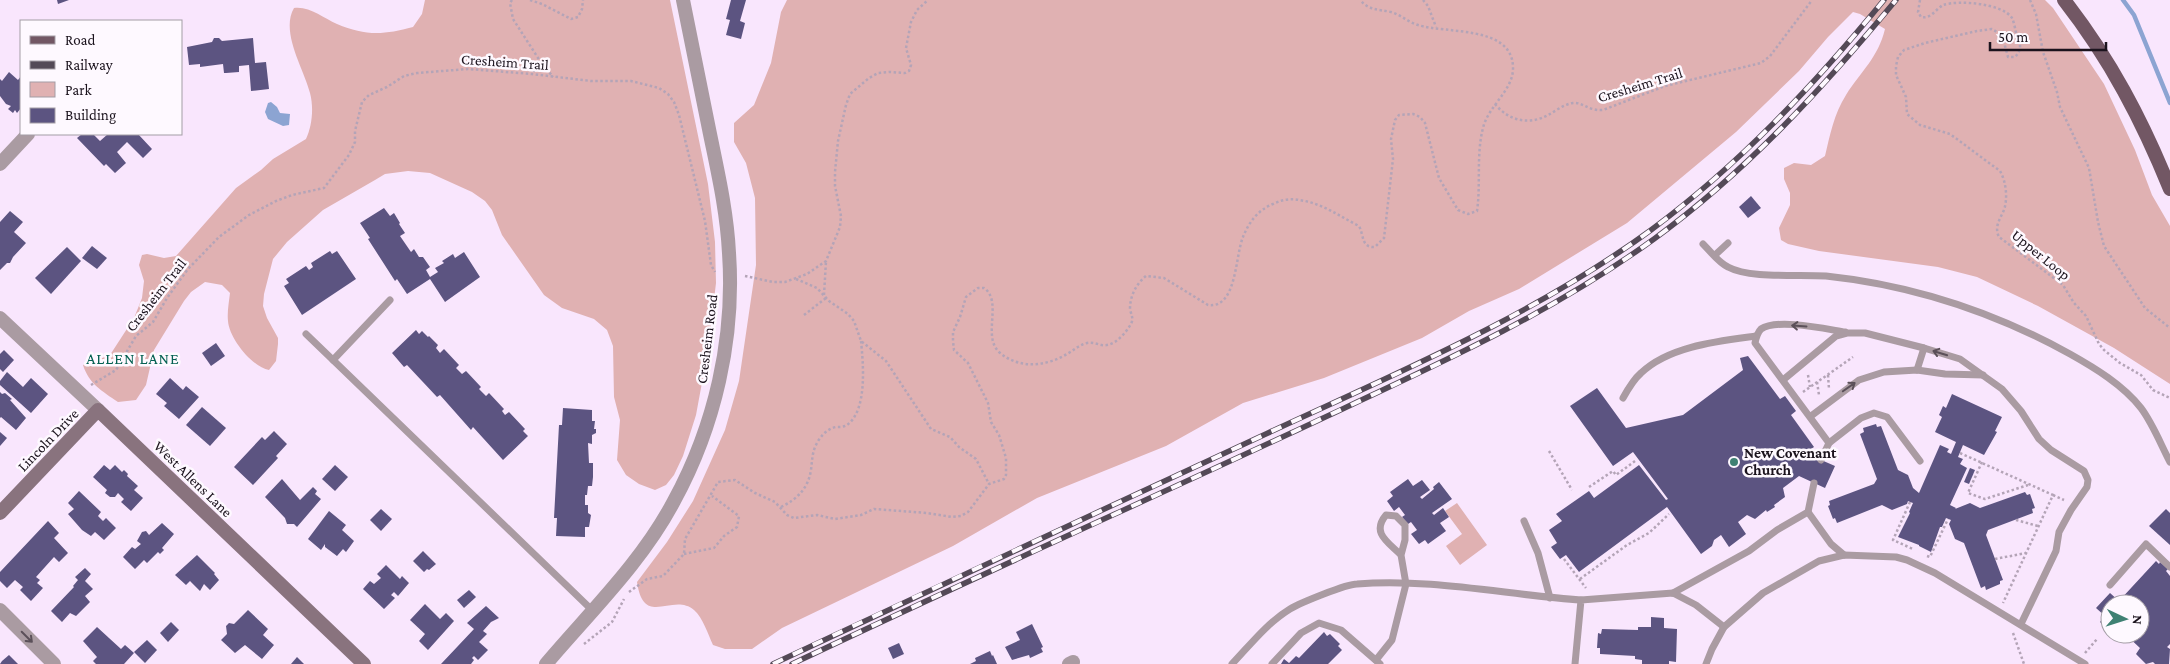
<svg xmlns="http://www.w3.org/2000/svg" width="2170" height="664" viewBox="0 0 2170 664" font-family="'Crimson Pro',serif">
  <rect width="100%" height="100%" fill="#f9e6fd"/>
  <!-- green -->
  <g fill="#e0b1b2">
    <path d="M425,0H670L708,184L715,242L716,283L708,350L696,415L683,456L674,475L666,485L655,490L639,484L626,475L617,460L620,420L614,397L613,346L607,330L594,319L562,308L544,295L502,235L492,210L485,201L472,192L430,173L408,171L385,174L375,180L323,210L287,242L273,259L264,294L263,306L267,318L278,338V344L276,361L269,370C252,367 229,338 228,321C227,312 229,302 230,293L222,285L205,282L191,292L184,301L154,350L146,385L136,400L118,402C102,391 89,384 83,365L110,355L134,318L142,298L144,281L139,265L142,255L147,254L164,258L176,256L236,188L261,170L273,159L306,139C312,126 314,108 310,93C304,69 280,32 294,8C310,6 323,18 337,24C365,36 384,35 413,27L422,14Z"/>
    <path d="M787,0H2045L2053,8L2104,84L2135,150L2152,195L2170,226V384L2114,348L2038,306L1977,277L1938,267L1819,251L1788,244L1781,240L1779,228L1790,205V193L1784,179V168L1794,163L1811,165L1825,156C1830,135 1834,114 1846,95C1861,71 1878,58 1885,29L1860,14L1853,12L1828,37L1799,71L1736,132L1627,223L1519,289L1469,311L1422,338L1324,378L1243,403L1166,446L1037,498L953,546L782,628L752,649H725L713,645C708,634 703,618 694,610C672,592 644,629 637,582L667,542L693,501L725,430L739,381L756,265L755,198L746,163L734,142V123L754,105L771,63L781,12Z"/>
    <path d="M1457,503L1487,545L1460,565L1446,546L1462,534L1445,511Z"/>
  </g>
  <!-- water -->
  <path fill="#8ca4d2" d="M271,102L277,107L280,113L290,114L289,125L283,126L268,119L265,112L268,103Z"/>
  <g fill="none" stroke-linecap="round" stroke-linejoin="round">
    <!-- stream -->
    <path stroke="#8ca4d2" stroke-width="4.5" d="M2123,0L2134,15L2170,103"/>
  </g>
  <!-- building -->
  <g fill="#5c5481">
    <path d="M57,0H69L58,4Z"/>
    <path d="M731,0H746L740,21L745,23L741,39L726,35L730,20L726,19Z"/>
    <path d="M214,38H219L222,41L253,38L255,63L266,62L269,89L251,91L249,65L239,66V72L226,73H224L223,64L200,67V64L189,65L187,47L212,42Z"/>
    <path d="M9,72L18,80L21,76V108L17,113L15,110L13,113L8,109L11,106L6,104L0,96V79L2,81Z"/>
    <path d="M82,134H93L100,141L108,134H138L152,149L143,158L127,142L117,152L126,163L115,173L106,164L104,166L77,138Z"/>
    <path d="M1751,196L1761,208L1748,218L1739,207Z"/>
    <path d="M384,208L390,216L394,213L400,223L399,224L405,233L400,236L411,252L414,249L419,257H423L430,267L426,270L430,277L438,272L435,268L444,263L442,261L453,254L455,258L464,252L480,277L445,302L430,279L407,294L397,279L395,281L368,239L370,238L360,223Z"/>
    <path d="M10,211L23,222L14,232L26,243L13,257L10,263H7L0,270V222Z"/>
    <path d="M92,246L107,258L97,269L82,258Z"/>
    <path d="M67,247L81,261L51,294L35,278Z"/>
    <path d="M330,251L332,254L337,251L356,279L302,315L284,286L289,283L286,279L306,266L309,270L313,267L311,263Z"/>
    <path d="M416,330L419,334L422,331L428,337L429,336L438,345L436,348L440,353L444,349L459,365L456,368L462,374L466,371L481,387L479,389L486,396L489,393L504,409L502,411L505,415L509,412L525,429L523,431L528,436L503,460L473,427L471,430L440,395L437,397L407,365L404,367L392,353Z"/>
    <path d="M216,343L225,356L211,366L202,353Z"/>
    <path d="M4,350L14,360L3,372L0,369V354Z"/>
    <path d="M1748,356L1780,399L1785,396L1796,411L1791,415L1814,447L1805,453L1835,466L1825,488L1799,476L1783,488L1785,497L1774,505L1775,507L1767,512L1766,510L1755,519L1747,515L1738,522L1746,534L1729,547L1721,535L1714,540L1712,546L1701,554L1667,507L1579,572L1566,555L1560,559L1551,547L1557,543L1549,530L1562,521L1556,514L1589,491L1594,498L1639,465L1666,500L1668,499L1633,452L1613,466L1570,406L1597,388L1626,428L1683,415L1743,370L1740,358Z"/>
    <path d="M7,372L23,387L31,378L48,394L31,413L0,385V381Z"/>
    <path d="M170,378L183,390L186,386L199,397L179,419L164,406L167,403L156,394Z"/>
    <path d="M0,392L2,394L5,393L12,399L10,400L26,418L16,430L1,417L0,418Z"/>
    <path d="M1952,394L2002,417L1995,431L1997,432L1984,455L1963,445L1958,457L1963,459L1960,464L1967,468L1950,505L1956,508L1955,509L1970,503L1980,508L2025,492L2027,495L2030,494L2035,508L2032,509L2033,513L1988,530L1986,535L2003,580L2000,581V584L1986,590L1985,586L1981,588L1964,543L1955,539L1949,524L1951,520L1946,518L1942,527H1940L1931,552L1919,546V545L1898,537L1910,513L1909,512L1913,503L1910,502L1908,501L1907,504L1892,510L1882,505L1837,523L1835,518L1833,519L1828,506L1830,505L1829,501L1874,484L1877,479L1860,434L1864,432L1863,428L1876,424L1877,427L1881,426L1898,470L1908,475L1913,488L1919,493L1940,445L1949,449L1947,452L1951,454L1956,442L1935,432L1942,417L1939,415L1943,406L1946,408Z"/>
    <path d="M202,407L226,428L210,446L186,425Z"/>
    <path d="M563,408L592,410V421H595L594,429H596V433L592,435V444L588,443L589,463H593V477L592,486H588L587,495H585V505H588V513L591,515L589,527H585V537L556,536L557,518H554L559,425H562Z"/>
    <path d="M274,431L287,444L276,456L278,458L253,485L234,467L262,437L265,440Z"/>
    <path d="M0,432L7,438L0,446Z"/>
    <path d="M104,465L110,470L115,465L122,472L124,470L128,474L127,476L138,486L134,490L143,498L131,511L121,502L124,499L118,493L115,497H110L105,493L107,490L93,477Z"/>
    <path d="M335,465L348,477L335,491L322,479Z"/>
    <path d="M1970,468L1975,470L1969,484L1964,482Z"/>
    <path d="M282,479L300,500L313,487L317,491L315,494L321,499L297,527L294,524H287L285,518L265,497Z"/>
    <path d="M1408,479L1413,486L1422,480L1430,490L1420,497L1422,499L1434,489L1433,487L1439,482L1452,499L1432,513L1434,515L1443,508L1449,517L1440,523L1446,531L1428,544L1425,540L1419,544L1411,534L1417,530L1411,522L1408,524L1402,517L1405,515L1399,507L1394,511L1387,501L1393,496L1390,492Z"/>
    <path d="M79,491L101,512L98,516L103,521L106,518L116,528L104,540L95,532L91,536L82,530L68,514L74,509L68,503Z"/>
    <path d="M381,509L392,519L381,531L370,520Z"/>
    <path d="M2166,509L2170,513V545L2149,526Z"/>
    <path d="M329,511L346,525L342,530L354,541L346,552L343,549L337,556L325,547V544L321,550L308,539Z"/>
    <path d="M48,521L59,533L54,538L68,553L59,562L54,557L36,577L40,580L37,583L43,588L31,601L20,590L23,587L15,580L7,588L0,581V572Z"/>
    <path d="M162,523L174,534L162,548L164,550L160,554L158,552L147,563L144,560L135,569L123,557L132,547L135,549L141,544L137,541L142,532L146,531L149,535Z"/>
    <path d="M423,551L436,564L429,570L427,569L424,572L413,561Z"/>
    <path d="M197,555L215,573L214,574L219,580L210,590L204,584L200,591L190,581L186,585L175,575Z"/>
    <path d="M2156,561L2159,564L2160,562L2168,569L2166,571L2170,576V644L2167,647L2170,649L2169,664H2155L2153,662L2146,664L2136,654L2140,648L2125,634H2140V604H2110V631L2100,622L2105,616L2096,608L2110,593L2119,601Z"/>
    <path d="M386,565L400,579L402,576L409,583L398,596L394,592L391,595L395,598L384,609L363,589L370,581L374,584L381,578L377,574Z"/>
    <path d="M85,568L91,574L85,581L93,589L85,596L90,602L76,616L70,613L62,622L51,611L74,587L73,586L78,580L75,577Z"/>
    <path d="M469,590L476,597L464,608L457,600Z"/>
    <path d="M425,604L440,619L446,613L454,621L428,650L419,641L425,634L410,620Z"/>
    <path d="M486,606L499,618L491,622L483,631L487,634L479,642L488,650L478,660L474,656L472,658L474,660L471,664H441L474,629L467,623Z"/>
    <path d="M248,610L268,629L263,635L274,645L262,659L245,645L235,653L221,640L227,634L226,626L229,623L234,624Z"/>
    <path d="M1651,617L1664,618V628L1677,629L1676,662L1669,661V664H1642V660L1635,659V656L1600,654V648H1597L1598,633L1601,634L1602,629L1638,630V627H1651Z"/>
    <path d="M171,622L179,630L168,642L160,633Z"/>
    <path d="M1032,624L1043,647L1041,648L1043,652L1030,658L1029,655L1012,660L1005,647L1020,640L1016,632Z"/>
    <path d="M97,627L121,649L125,645L134,653L124,664H96L93,661L97,657L83,641Z"/>
    <path d="M1324,632L1327,636L1330,634L1340,644L1338,646L1342,650L1328,664H1281L1284,659L1289,663L1296,656L1299,658Z"/>
    <path d="M147,640L157,650L145,663L134,652Z"/>
    <path d="M899,643L904,654L893,659L888,648Z"/>
    <path d="M990,651L992,656L993,655L997,664H970L976,661L975,658Z"/>
    <path d="M9,655L18,664H0L2,661Z"/>
    <path d="M297,657L304,664H291Z"/>
  </g>
  <g fill="none" stroke-linecap="round" stroke-linejoin="round">
    <!-- path -->
    <g stroke="#b4a4b7" stroke-width="2.5" stroke-dasharray="2.5 2.5" stroke-linecap="butt">
      <path d="M512,0L510,3L513,19L540,61L532,74"/>
      <path d="M530,0L542,4L571,19L578,17L582,9L583,0"/>
      <path d="M1423,0L1428,6L1436,27"/>
      <path d="M1920,0L1918,12L1921,17C1931,19 1935,10 1943,5C1958,0 2002,3 2012,18C2014,22 2015,28 2016,33C2020,42 2023,49 2015,57H2008L2002,35L1992,29L1977,31L1925,43L1904,50L1898,57L1896,66V75L1906,97L1907,114L1920,125L1950,134L2000,171C2006,181 2008,198 2004,210C2000,219 1994,227 1999,237L2063,285L2074,303L2086,316L2099,344L2104,350L2120,363L2141,375L2153,390L2170,398"/>
      <path d="M2030,0L2036,14L2043,52L2057,92L2060,107L2089,168L2098,222L2104,246L2145,308L2170,328"/>
      <path d="M540,61L553,77"/>
      <path d="M1495,104C1508,120 1528,126 1548,115C1556,111 1564,104 1573,103C1583,102 1588,111 1603,110L1665,86L1761,63L1770,56L1812,0"/>
      <path d="M745,276L773,282H785L807,274L826,261L840,227L841,216L835,186V172L838,141L846,105L850,94L869,78L878,73L890,72L905,73L909,71L911,65L906,48L911,22L917,10L928,0"/>
      <path d="M796,279L817,288L829,301L848,314L854,321L861,341L886,361L931,429L950,437L959,447L976,459L989,484"/>
      <path d="M824,295L826,261"/>
      <path d="M804,315L826,298"/>
      <path d="M1808,375L1810,387"/>
      <path d="M1828,375L1829,389"/>
      <path d="M1817,382L1819,395"/>
      <path d="M91,385L116,370L136,336L153,322L167,298L188,269L219,237L249,215L276,201L292,195L324,188L349,155L355,142V131L362,102L369,95L387,87L404,76L417,73L468,69L532,74L591,81H631L659,88L668,94L674,102L679,115L705,221L711,265L715,272"/>
      <path d="M1803,392L1853,357"/>
      <path d="M1549,451L1572,490"/>
      <path d="M1960,453L2053,495L2003,603"/>
      <path d="M1982,462L1968,493L1985,499L2028,485"/>
      <path d="M1589,487L1613,471L1616,475L1635,461"/>
      <path d="M2053,495L2064,500"/>
      <path d="M1910,502L1893,540L1913,549"/>
      <path d="M781,507C797,499 808,489 811,470C812,462 812,455 815,447C819,438 826,429 836,427C840,427 844,427 847,425C868,410 863,362 861,341"/>
      <path d="M2016,520L2038,526"/>
      <path d="M684,554L714,548L724,536L737,527L739,516L712,496"/>
      <path d="M1927,556L1930,557L1948,519"/>
      <path d="M1564,559L1586,588"/>
      <path d="M1995,559L2026,553"/>
      <path d="M1580,579L1627,545L1649,533L1669,514"/>
      <path d="M629,592L647,579L663,576L684,554L685,539L714,489L718,482L735,480L755,493L775,502L787,515L794,518L817,515L835,519L861,515L874,509L927,513L952,517L961,516L968,512L989,484L1004,479L1006,475V458L999,435L991,422L988,403L968,363L954,350L953,341V332L960,317L966,297L978,288H984C1003,301 982,336 999,352C1019,370 1047,366 1067,354C1074,350 1079,345 1087,343C1092,342 1097,344 1102,345C1114,347 1125,334 1131,324C1134,318 1131,315 1130,309C1130,296 1136,284 1146,276L1164,278L1208,305C1237,309 1235,256 1243,237C1249,222 1258,210 1273,204C1281,200 1290,198 1299,200C1322,203 1339,216 1359,226C1364,235 1361,248 1375,247L1384,238L1393,159L1391,139L1395,120L1399,115L1413,114L1420,117L1425,123L1439,178L1458,210L1468,214L1477,211C1481,184 1476,155 1483,128C1488,106 1514,90 1513,67C1512,25 1446,34 1418,25C1408,22 1401,15 1391,12C1378,9 1370,11 1360,0"/>
      <path d="M2013,633L2024,664"/>
      <path d="M584,644L612,622L624,599"/>
      <path d="M2085,653L2097,639"/>
    </g>
    <!-- service -->
    <g stroke="#aa9ba2" stroke-width="7">
      <path d="M1703,244C1710,251 1719,263 1728,267C1750,279 1800,274 1826,276C1911,285 1994,312 2070,354C2095,368 2123,385 2141,408C2153,424 2161,445 2170,462"/>
      <path d="M1715,255L1728,243"/>
      <path d="M390,300L333,360L593,611"/>
      <path d="M306,334L333,360"/>
      <path d="M1917,370L1924,348"/>
      <path d="M1783,380L1836,336L1847,333H1865L1924,348L1960,359L2002,389L2021,411L2039,439L2051,450L2084,471L2088,480L2087,487L2071,510L2059,532L2056,551L2021,624"/>
      <path d="M1623,398C1628,389 1634,379 1641,373C1669,346 1719,341 1756,336"/>
      <path d="M1811,416L1859,380L1884,372L1917,370L1945,374L1983,375"/>
      <path d="M1829,443L1755,343C1756,338 1757,333 1761,329C1777,318 1826,329 1845,332"/>
      <path d="M1821,460L1829,443L1861,418L1874,413L1887,417L1920,461"/>
      <path d="M1808,512L1831,544L1844,555"/>
      <path d="M1524,521L1538,553L1550,598"/>
      <path d="M2110,585L2146,544L2170,567"/>
      <path d="M1673,593L1749,551L1777,530L1808,512L1814,483"/>
      <path d="M1376,660L1392,640L1406,584L1401,555L1405,540V525L1396,516L1386,515C1371,533 1388,542 1401,555"/>
      <path d="M1232,664C1250,645 1267,623 1290,609C1300,603 1346,584 1357,584C1431,578 1507,595 1581,600"/>
      <path d="M1272,664L1301,633L1319,623L1341,630L1380,664"/>
      <path d="M1575,664L1581,600L1673,593L1696,605L1724,627"/>
      <path d="M1706,664L1712,649L1724,627L1763,593L1819,561L1844,555L1896,557L1907,560L1935,573L2085,664"/>
    </g>
    <!-- minor -->
    <g stroke="#aa9ba2" stroke-width="14">
      <path d="M0,164L28,134"/>
      <path d="M0,610L54,664"/>
      <path d="M546,664C590,612 642,562 674,501C715,426 735,338 729,253C727,212 718,173 710,134C701,89 692,44 683,0"/>
      <path d="M1069,664L1073,662"/>
    </g>
    <!-- tertiary -->
    <path stroke="#aa9ba2" stroke-width="14" d="M0,318L98,410"/>
    <!-- secondary -->
    <path stroke="#89737e" stroke-width="14" d="M0,513L98,410L364,664"/>
    <!-- primary -->
    <path stroke="#725764" stroke-width="14" d="M2064,0C2110,59 2142,120 2170,189"/>
    <!-- rail casing -->
    <g stroke="#544a57" stroke-width="5.5">
      <g id="rail">
        <path d="M773,664C937,586 1103,510 1268,433C1399,372 1533,316 1651,230C1740,164 1814,85 1884,0"/>
        <path d="M792,664C958,585 1125,510 1291,433C1416,374 1542,320 1654,239C1747,171 1823,88 1896,0"/>
      </g>
    </g>
    <!-- rail -->
    <use href="#rail" stroke="#fef9ff" stroke-width="4" stroke-dasharray="11" stroke-linecap="butt"/>
  </g>
  <!-- one-way arrows -->
  <defs><path id="oneway-shaft" d="M-6 0H5M1.5-3L5.5 0L1.5 3" fill="none" stroke-width="1.6" stroke-linecap="round" stroke-linejoin="round" transform="scale(1.25)"/></defs>
  <g stroke="#5b5059">
    <use href="#oneway-shaft" transform="translate(1799 326) rotate(-176)"/>
    <use href="#oneway-shaft" transform="translate(1940 353) rotate(-163)"/>
    <use href="#oneway-shaft" transform="translate(1849 387) rotate(-35)"/>
    <use href="#oneway-shaft" transform="translate(27 637) rotate(45)"/>
  </g>
  <!-- markers -->
  <circle fill="#3f8173" stroke="#fef9ff" stroke-width="2" cx="1734" cy="462" r="5"/>
  <g text-anchor="middle" dominant-baseline="central" stroke-width="5" stroke-linejoin="round" paint-order="stroke">
    <!-- street labels -->
    <g font-size="15" fill="#1b131d" stroke="#fef9ff">
      <text transform="translate(505 62) rotate(4)">Cresheim Trail</text>
      <text transform="translate(1640 85) rotate(-17)">Cresheim Trail</text>
      <text transform="translate(2041 255) rotate(39)">Upper Loop</text>
      <text transform="translate(156 295) rotate(-52)">Cresheim Trail</text>
      <text transform="translate(707 339) rotate(-83)">Cresheim Road</text>
      <text transform="translate(48 440) rotate(-46)">Lincoln Drive</text>
      <text transform="translate(193 479) rotate(44)">West Allens Lane</text>
    </g>
    <!-- poi labels -->
    <g font-size="15" font-weight="bold" fill="#1b131d" stroke="#fef9ff" text-anchor="start">
      <text x="1744" y="453">New Covenant<tspan x="1744" dy="17">Church</tspan></text>
    </g>
    <!-- neighbourhood labels -->
    <g font-size="16" letter-spacing="1" fill="#046152" stroke="#fef9ff">
      <text x="133" y="358">ALLEN LANE</text>
    </g>
  </g>
  <!-- legend -->
  <rect x="20" y="20" width="162" height="115" fill="#fef9ff" stroke="#a39da5"/>
  <rect x="30" y="36" width="25" height="8" fill="#725764" stroke="#a39da5"/>
  <text x="65" y="45" font-size="15" fill="#1b131d">Road</text>
  <rect x="30" y="61" width="25" height="8" fill="#544a57" stroke="#a39da5"/>
  <text x="65" y="70" font-size="15" fill="#1b131d">Railway</text>
  <rect x="30" y="82" width="25" height="15" fill="#e0b1b2" stroke="#a39da5"/>
  <text x="65" y="95" font-size="15" fill="#1b131d">Park</text>
  <rect x="30" y="108" width="25" height="15" fill="#5c5481" stroke="#a39da5"/>
  <text x="65" y="120" font-size="15" fill="#1b131d">Building</text>
  <!-- north arrow -->
  <g transform="translate(2125 619) rotate(94)"><circle r="24" fill="#fef9ff" stroke="#a39da5"/>
  <path d="M0-4L9 19L0 12L-9 19Z" fill="#3f8173"/>
  <text y="-8" font-size="14" font-weight="bold" text-anchor="middle" fill="#1b131d">N</text>
  </g>
  <!-- scale -->
  <path d="M1990 42v8h116v-8" fill="none" stroke="#1b131d" stroke-width="2.5"/>
  <text x="1998" y="42" font-size="15" fill="#1b131d" stroke="#fef9ff" stroke-width="4" paint-order="stroke">50 m</text>
</svg>
